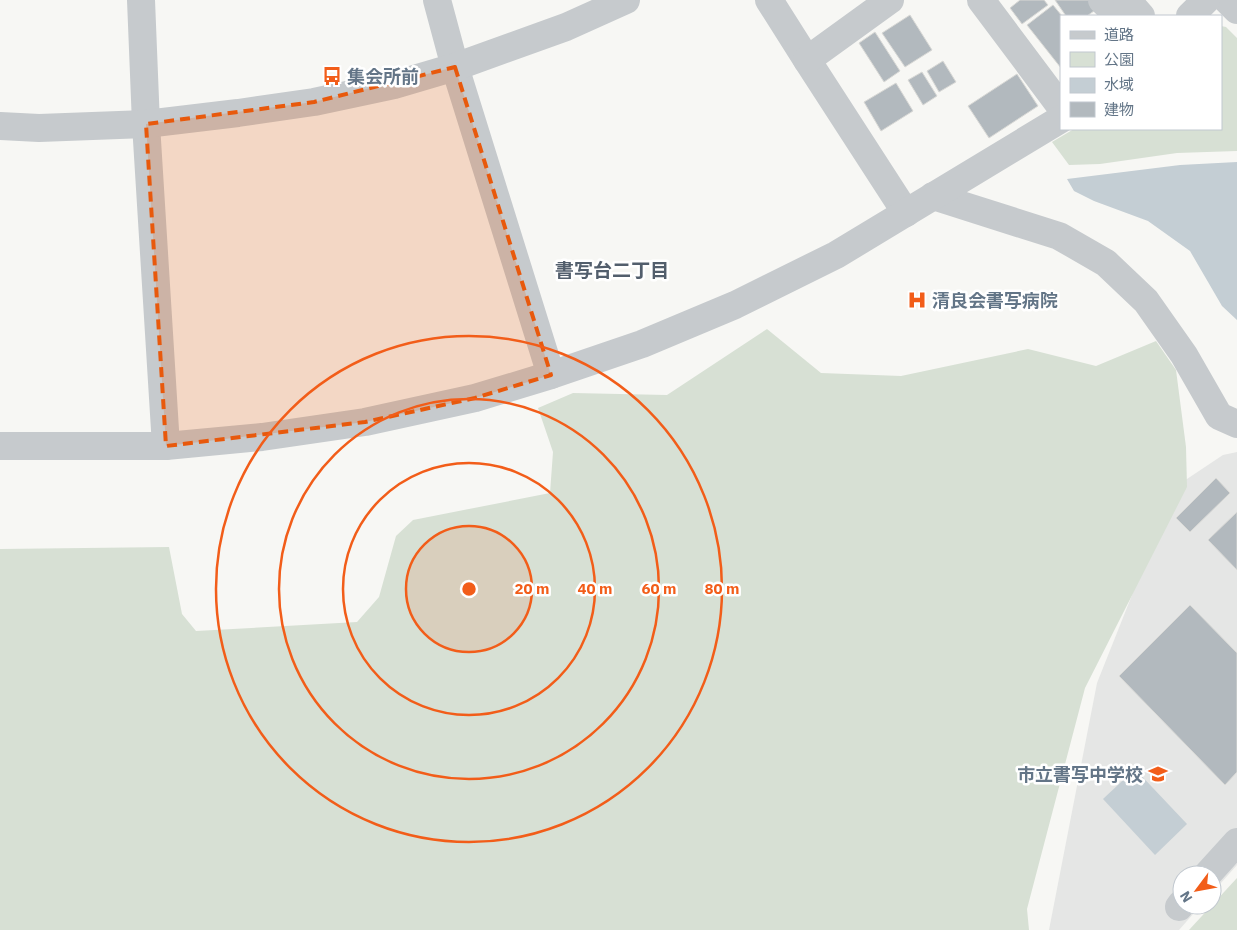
<svg xmlns="http://www.w3.org/2000/svg" width="1237" height="930" viewBox="0 0 1237 930" font-family="'IBM Plex Sans','Noto Sans JP',sans-serif">
  <rect width="100%" height="100%" fill="#f7f7f4"/>
  <!-- built -->
  <path fill="#e5e6e5" d="M1237,452V865L1212,893V875H1182V905H1201L1179,930H1049L1097,683L1175,487L1223,455Z"/>
  <!-- green -->
  <g fill="#d7e0d4">
    <path d="M1221,26L1226,27L1237,38V151L1177,153L1100,164L1069,165L1052,142L1074,129H1221Z"/>
    <path d="M767,329L821,373L901,376L1028,349L1096,366L1156,341L1176,370L1186,447L1187,487L1085,688L1027,909L1029,930H0V549L169,547L182,614L196,631L357,622L379,597L396,536L413,520L550,493L553,452L538,408L573,393L667,395Z"/>
    <path d="M1237,878V930H1189Z"/>
  </g>
  <!-- water -->
  <g fill="#c4ced4">
    <path d="M1237,162V320L1222,306L1190,251L1148,221L1094,201L1074,191L1067,179L1180,165Z"/>
    <path d="M1135,769L1187,824L1155,855L1103,799Z"/>
  </g>
  <!-- building -->
  <g fill="#b2b9be" stroke="#d9d9d6">
    <path d="M1020,0H1044L1048,5L1022,24L1010,8Z"/>
    <path d="M1055,0H1092L1098,8L1087,16H1066Z"/>
    <path d="M1053,5L1062,16H1061V68L1027,25Z"/>
    <path d="M910,15L932,50L905,67L882,33Z"/>
    <path d="M875,32L900,71L884,82L859,43Z"/>
    <path d="M943,61L956,82L939,92L927,71Z"/>
    <path d="M922,72L937,96L923,105L908,80Z"/>
    <path d="M1017,74L1038,106L989,138L968,106Z"/>
    <path d="M896,83L913,111L881,131L864,102Z"/>
    <path d="M1216,478L1230,493L1190,532L1176,518Z"/>
    <path d="M1237,512V570L1208,540Z"/>
    <path d="M1190,605L1237,653V772L1225,785L1119,676Z"/>
  </g>
  <g fill="none" stroke-linecap="round" stroke-linejoin="round">
    <!-- minor -->
    <g stroke="#c6cacd" stroke-width="28">
      <path d="M141,0L146,124L166,446"/>
      <path d="M437,0L455,67L551,375"/>
      <path d="M769,0L807,60L906,213"/>
      <path d="M981,0L1061,107"/>
      <path d="M1102,0L1118,16"/>
      <path d="M1127,0L1141,16"/>
      <path d="M1227,0L1237,10"/>
      <path d="M1190,16L1206,0"/>
      <path d="M807,60L890,0"/>
      <path d="M0,126L39,128L146,124L238,113L314,102L394,85L455,67L566,27L626,0"/>
      <path d="M933,196L1059,236L1106,263L1146,301L1184,355L1219,416L1237,424"/>
      <path d="M0,446H166L262,437L365,422L475,398L551,375L642,344L735,305L836,255L1061,119"/>
      <path d="M1207,875L1237,842"/>
      <path d="M1179,907L1182,903"/>
    </g>
  </g>
  <!-- marked area -->
  <path fill="#e8590c" fill-opacity="0.2" stroke="#e8590c" stroke-width="4" stroke-dasharray="10 6" stroke-linejoin="round" d="M455,67L551,375L475,398L365,422L166,446L146,124L314,102Z"/>
  <!-- distance rings -->
  <circle cx="469" cy="589" r="63" fill="#f25d19" fill-opacity=".12"/>
  <g fill="none" stroke="#f25d19" stroke-width="2.5">
    <circle cx="469" cy="589" r="63"/>
    <circle cx="469" cy="589" r="126"/>
    <circle cx="469" cy="589" r="190"/>
    <circle cx="469" cy="589" r="253"/>
  </g>
  <!-- icons -->
  <defs>
    <g id="bus-bare" transform="scale(1.5)"><path d="M-5-6H5V4H4V6H2V4H-2V6H-4V4H-5ZM-3.5-4V0h7V-4ZM-3.5 1.2v1.5H-2V1.2ZM2 1.2v1.5H3.5V1.2Z" fill="#f25d19" stroke="#fff" stroke-width="2.5" paint-order="stroke"/></g>
    <g id="hospital-bare" transform="scale(1.5)"><path d="M-5-5h3v3.5h4V-5h3V5h-3V1.5h-4V5h-3Z" fill="#f25d19" stroke="#fff" stroke-width="2.5" paint-order="stroke"/></g>
    <g id="school-bare" transform="scale(1.5)"><path d="M0-5L7-2L0 1L-7-2ZM-4 1L0 2.5L4 1V4Q0 6-4 4Z" fill="#f25d19" stroke="#fff" stroke-width="2.5" paint-order="stroke"/></g>
  </defs>
  <g fill-rule="evenodd">
    <use href="#bus-bare" x="332" y="76"/>
    <use href="#hospital-bare" x="917" y="300"/>
    <use href="#school-bare" x="1158" y="774"/>
  </g>
  <g text-anchor="middle" dominant-baseline="central" stroke-width="5" stroke-linejoin="round" paint-order="stroke">
    <!-- poi labels -->
    <g font-size="18" font-weight="bold" fill="#637587" stroke="#fff" text-anchor="start">
      <text x="347" y="76">集会所前</text>
      <text x="932" y="300">清良会書写病院</text>
      <text x="1143" y="774" text-anchor="end">市立書写中学校</text>
    </g>
    <!-- neighbourhood labels -->
    <g font-size="19" font-weight="bold" fill="#525e6c" stroke="#fff">
      <text x="612" y="270">書写台二丁目</text>
    </g>
  </g>
  <circle cx="469" cy="589" r="8" fill="#f25d19" stroke="#fff" stroke-width="2.5"/>
  <g font-size="15" text-anchor="middle" font-weight="bold" fill="#f25d19" stroke="#fff" stroke-width="5" stroke-linejoin="round" paint-order="stroke">
    <text x="532" y="594">20 m</text>
    <text x="595" y="594">40 m</text>
    <text x="659" y="594">60 m</text>
    <text x="722" y="594">80 m</text>
  </g>
  <!-- legend -->
  <rect x="1060" y="15" width="162" height="115" fill="#ffffff" stroke="#c1c8cf"/>
  <rect x="1070" y="31" width="25" height="8" fill="#c6cacd" stroke="#c1c8cf"/>
  <text x="1104" y="40" font-size="15" fill="#637587">道路</text>
  <rect x="1070" y="52" width="25" height="15" fill="#d7e0d4" stroke="#c1c8cf"/>
  <text x="1104" y="65" font-size="15" fill="#637587">公園</text>
  <rect x="1070" y="78" width="25" height="15" fill="#c4ced4" stroke="#c1c8cf"/>
  <text x="1104" y="90" font-size="15" fill="#637587">水域</text>
  <rect x="1070" y="102" width="25" height="15" fill="#b2b9be" stroke="#c1c8cf"/>
  <text x="1104" y="115" font-size="15" fill="#637587">建物</text>
  <!-- north arrow -->
  <g transform="translate(1197 890) rotate(238)"><circle r="24" fill="#ffffff" stroke="#c1c8cf"/>
  <path d="M0-4L9 19L0 12L-9 19Z" fill="#f25d19"/>
  <text y="-8" font-size="14" font-weight="bold" text-anchor="middle" fill="#637587">N</text>
  </g>
</svg>
